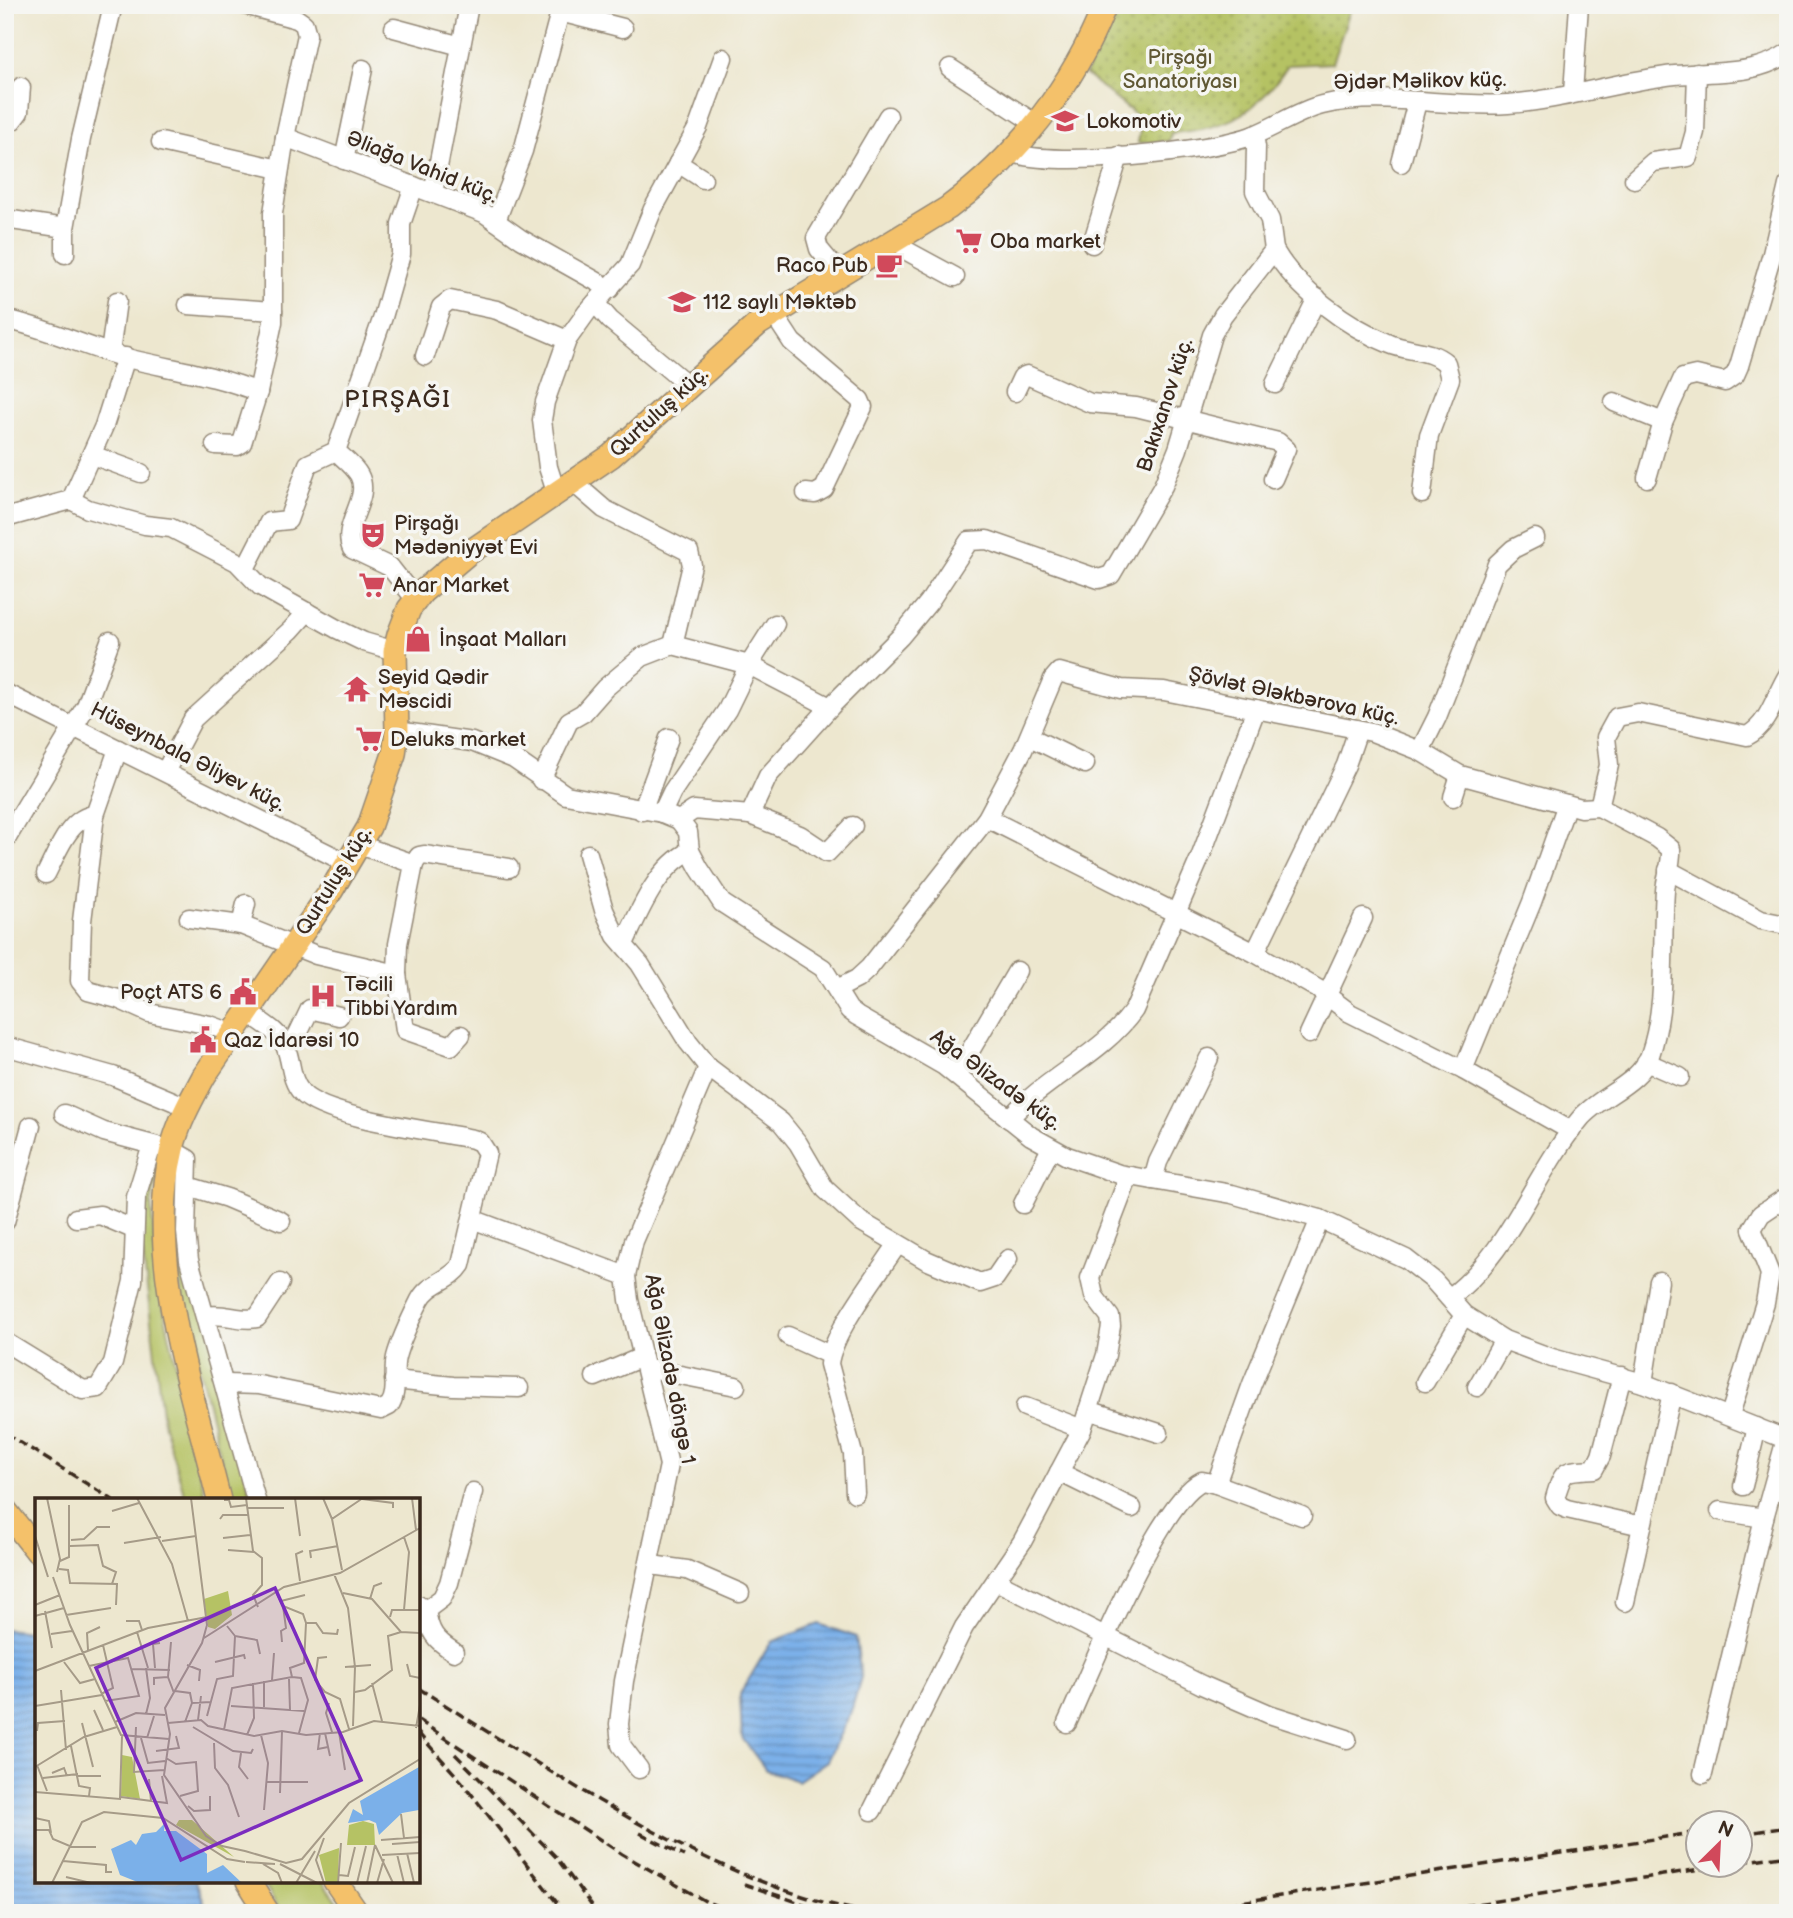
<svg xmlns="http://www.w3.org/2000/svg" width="1793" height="1918" viewBox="0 0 1793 1918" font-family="'Balsamiq Sans',sans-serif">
  <defs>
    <pattern id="park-dots" width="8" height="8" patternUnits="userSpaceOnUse" patternTransform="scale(1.75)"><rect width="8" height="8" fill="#b5c264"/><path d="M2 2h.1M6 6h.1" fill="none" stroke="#949e52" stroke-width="1.8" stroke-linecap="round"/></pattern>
    <pattern id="water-rules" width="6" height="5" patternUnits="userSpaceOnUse" patternTransform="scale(1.75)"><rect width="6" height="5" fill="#7bb0e9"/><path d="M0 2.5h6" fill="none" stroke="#668fbc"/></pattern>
  </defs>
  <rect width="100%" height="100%" fill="#f6f6f2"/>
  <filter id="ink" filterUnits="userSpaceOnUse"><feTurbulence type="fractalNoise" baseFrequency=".0143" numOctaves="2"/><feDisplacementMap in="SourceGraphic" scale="14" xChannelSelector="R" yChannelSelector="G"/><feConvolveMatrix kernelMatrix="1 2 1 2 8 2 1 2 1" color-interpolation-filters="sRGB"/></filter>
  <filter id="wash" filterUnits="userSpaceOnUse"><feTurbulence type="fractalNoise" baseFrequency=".00686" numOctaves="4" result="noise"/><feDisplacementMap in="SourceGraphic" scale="28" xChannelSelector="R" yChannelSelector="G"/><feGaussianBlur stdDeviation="1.57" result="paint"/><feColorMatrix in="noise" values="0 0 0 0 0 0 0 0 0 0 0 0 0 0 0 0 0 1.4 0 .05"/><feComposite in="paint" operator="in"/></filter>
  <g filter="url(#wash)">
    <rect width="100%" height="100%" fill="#ede7cf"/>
    <!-- grass -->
    <g fill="#b5c264" stroke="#787641" stroke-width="2">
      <path d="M155,1156H160L151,1206L160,1293L206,1500H186L163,1422L140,1229L142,1202Z"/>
      <path d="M178,1161L181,1213L252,1500H231L181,1291L174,1241Z"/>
      <path d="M263,1881H322L345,1913H281Z"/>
    </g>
    <!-- park -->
    <path fill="url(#park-dots)" stroke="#787641" stroke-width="2" d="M1117,5H1352L1332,63L1288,65C1257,113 1228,129 1171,133L1169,141L1138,143L1142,120L1085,74L1113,22Z"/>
    <!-- water -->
    <g fill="url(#water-rules)" stroke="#5b6d84" stroke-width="2">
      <path d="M819,1624L856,1637L861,1677L851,1712L827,1761L798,1781L766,1770L742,1738L740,1694L771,1642Z"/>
      <path d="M5,1629L31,1632L37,1636V1881H196L208,1913H5Z"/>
    </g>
  </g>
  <g filter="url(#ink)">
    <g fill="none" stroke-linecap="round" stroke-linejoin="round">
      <!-- minor casing -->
      <g stroke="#948876" stroke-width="21">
        <g id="minor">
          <path d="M394,28L461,46"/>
          <path d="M950,68L1036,124"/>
          <path d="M1573,93L1579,5"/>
          <path d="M5,122L12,121L19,112L21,87"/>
          <path d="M285,137L484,213L521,239L610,289"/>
          <path d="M161,142L279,169"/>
          <path d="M1013,153C1055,168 1211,152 1254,135C1277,126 1298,111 1322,105C1382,91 1447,108 1508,104C1564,100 1619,81 1675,75C1713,71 1755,76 1788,53"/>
          <path d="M344,160L363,69"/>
          <path d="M678,163L703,179"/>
          <path d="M1401,163L1417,102"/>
          <path d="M1634,179L1653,162L1688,157L1695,132L1697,73"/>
          <path d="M433,193L469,5"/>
          <path d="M5,219L65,228L81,139L113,5"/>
          <path d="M496,221L523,151L560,12L623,28"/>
          <path d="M65,228V254"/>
          <path d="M898,239L907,251L955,277"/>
          <path d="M1092,244L1119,156"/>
          <path d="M1274,250C1297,290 1348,327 1390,344C1409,352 1430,349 1446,363L1450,379L1429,435L1422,494"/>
          <path d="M840,274L819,249L816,238L888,116"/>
          <path d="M595,303L610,320L689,386"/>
          <path d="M188,305L273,311"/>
          <path d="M773,313L792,342L860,400L863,407L824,489L815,494L806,493"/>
          <path d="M5,319C46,328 83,346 123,357C168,369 214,374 258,392L273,322V213L285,137L307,35L304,24L297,19L245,5"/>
          <path d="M110,353L117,301"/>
          <path d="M425,356L441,307L450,300L497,310L567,340"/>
          <path d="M1275,384L1317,298"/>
          <path d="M1015,392L1022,377L1027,375L1090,403L1136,407L1278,442L1286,449L1273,479"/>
          <path d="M1614,402L1663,422"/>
          <path d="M215,445L237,446L242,443L258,392"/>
          <path d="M336,451C343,458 354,466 359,475C372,499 340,525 352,549L390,567L416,600"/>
          <path d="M92,455L141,473"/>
          <path d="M1647,478L1663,422L1683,378L1696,375L1725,382L1735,375L1739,366L1772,254L1788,185"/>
          <path d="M574,483L604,509L689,552L692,565L673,645"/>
          <path d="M557,495L548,467L542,420L545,402L567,340L587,312L630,265L653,209L698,127L723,58"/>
          <path d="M71,500L104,426L126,357"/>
          <path d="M5,518L71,500L88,509L145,525L171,528L237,562L260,586L337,629L364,642L395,651"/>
          <path d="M245,569L269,522L288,520L308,464L336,451L383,317L401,254V224L414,186"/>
          <path d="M5,693L349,864"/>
          <path d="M397,731L472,742L514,759L566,795L662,813L679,820L688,832L690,851L699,868L722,903L823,968L849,1010L857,1016L944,1066L1031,1136L1067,1156L1119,1174L1232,1194L1320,1219L1406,1259L1433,1280L1464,1315L1504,1340L1552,1358L1643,1383L1788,1440"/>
          <path d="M1030,737L1085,764"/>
          <path d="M118,749L95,815L82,921L80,981L88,991L118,999L149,1013L210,1025L232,1033"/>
          <path d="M1420,751L1437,717L1497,564L1513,549L1535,538"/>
          <path d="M165,772L193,719L291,630L307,612"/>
          <path d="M541,780L569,721L583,713L605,688L642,657L673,645L749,665L830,707"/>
          <path d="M1453,797L1460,775"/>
          <path d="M1599,807L1609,765L1606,737L1617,717L1638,713L1747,736C1770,724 1775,695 1788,675"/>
          <path d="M642,811L669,738"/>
          <path d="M662,813L672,792L727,710L749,665L775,624"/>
          <path d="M750,815L768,776L830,707L900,637L929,602L969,541L987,540L1099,579L1111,575L1163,486L1178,449L1212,335L1223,315L1274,250L1270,220L1255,191L1256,147L1254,135"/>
          <path d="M987,818L1255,953L1318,989L1350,1013L1463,1070L1571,1131"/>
          <path d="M679,820L694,810L750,815L800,835L827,853L853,826"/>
          <path d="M5,841L86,706L110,641"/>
          <path d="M360,845L414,864L419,856L424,855L509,868"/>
          <path d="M588,854L604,910L616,936L640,964L688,1042L708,1067L781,1122L798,1143L825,1189L860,1221L926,1260L980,1283L995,1278L1008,1259"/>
          <path d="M1668,870L1761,920L1786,925"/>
          <path d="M46,874C57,853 69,817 95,815"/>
          <path d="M189,918L241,925L316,955L397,974L398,944L414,864"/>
          <path d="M241,925L246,904"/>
          <path d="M624,944C639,912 657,867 690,851"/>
          <path d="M1255,953L1346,765L1358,730"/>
          <path d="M397,974L405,1030L451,1046L461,1035"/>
          <path d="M837,989L857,979L869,968L987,818L1023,750L1053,679L1059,672L1121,689L1164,691L1372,732L1420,751L1460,775L1581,808L1599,807"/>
          <path d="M1309,1034L1363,918"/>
          <path d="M5,1046L113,1076L187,1107"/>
          <path d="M286,1046L297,1036L310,1009L339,1016"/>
          <path d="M1646,1062L1680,1077"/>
          <path d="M1463,1070L1532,902L1567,804"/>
          <path d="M956,1075L1017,971"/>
          <path d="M64,1114L104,1132L172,1150L188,1159L186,1232L189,1260L256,1500"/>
          <path d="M1009,1119C1045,1077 1102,1055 1134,1010L1200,858L1256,709"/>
          <path d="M1153,1180L1158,1162L1209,1058"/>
          <path d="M188,1186L227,1198L281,1221"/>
          <path d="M1023,1204L1051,1148"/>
          <path d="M76,1218L100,1215L133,1229"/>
          <path d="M472,1219L626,1276"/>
          <path d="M5,1222L31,1126"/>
          <path d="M1449,1298C1511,1252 1532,1176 1580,1119C1599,1096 1640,1084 1650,1055C1668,1002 1661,946 1665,891C1666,877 1672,863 1671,849L1657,838L1599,807"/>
          <path d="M206,1316C224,1312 240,1322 257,1318L280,1283"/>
          <path d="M788,1336L830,1355"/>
          <path d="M5,1342L83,1390L98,1388L113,1363L133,1281L136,1197L152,1145"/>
          <path d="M647,1371L655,1370L736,1386"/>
          <path d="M1622,1376L1601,1456L1594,1469C1564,1471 1564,1468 1555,1498L1560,1506L1567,1509L1642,1526"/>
          <path d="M595,1377L642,1357"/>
          <path d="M394,1380L453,1386L519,1388"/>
          <path d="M1425,1382L1464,1315"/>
          <path d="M1643,1383L1659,1281"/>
          <path d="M227,1384L259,1385L381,1410L389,1406C399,1393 392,1373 396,1357C401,1338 411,1318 420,1300C429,1282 451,1281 461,1265L487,1153L480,1142L473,1139C435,1131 325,1118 302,1093C290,1080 292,1063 286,1048C281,1032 259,1021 247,1012"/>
          <path d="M1477,1387L1504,1340"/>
          <path d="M1025,1407L1082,1429"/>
          <path d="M1088,1410L1159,1433"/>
          <path d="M1730,1415L1765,1303L1770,1274L1752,1229L1761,1214L1788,1196"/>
          <path d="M1059,1472L1132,1508"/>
          <path d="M1216,1484L1302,1516"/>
          <path d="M1743,1486L1757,1427"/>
          <path d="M855,1493L853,1454L829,1364C832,1333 878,1274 897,1245"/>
          <path d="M1720,1511L1764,1518"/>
          <path d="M651,1565L687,1570L740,1593"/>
          <path d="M996,1581L1202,1685L1269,1714L1347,1739"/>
          <path d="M1625,1602L1672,1393"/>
          <path d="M418,1605L426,1610L442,1598L449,1583L473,1492"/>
          <path d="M426,1610C429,1632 435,1640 454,1652"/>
          <path d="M1067,1723C1090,1673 1158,1502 1202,1481L1216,1484L1252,1384L1320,1219"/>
          <path d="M639,1769L621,1745L619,1724L624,1681L669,1465L629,1300L626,1276L634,1241L708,1067"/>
          <path d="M1703,1774L1764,1518L1786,1439"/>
          <path d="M872,1811L964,1627L1022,1542L1082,1429L1106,1355L1111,1326L1110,1317L1094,1296L1090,1278L1129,1176"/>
        </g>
      </g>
      <!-- major casing -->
      <g stroke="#948876" stroke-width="26">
        <g id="major">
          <path d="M219,1500C193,1393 145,1259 172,1149C178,1123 191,1100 204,1076L331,891L369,827L394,754L397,731L395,651L399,635L409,609L422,592L467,554L611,456L758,324L948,208C1017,157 1073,87 1105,5"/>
          <path d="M5,1510L37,1551"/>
          <path d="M248,1881L268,1913"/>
          <path d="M335,1881L357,1913"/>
        </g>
      </g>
      <!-- minor -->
      <use href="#minor" stroke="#fff" stroke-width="18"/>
      <!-- major -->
      <use href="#major" stroke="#f4c16a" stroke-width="23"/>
      <!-- rail -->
      <g stroke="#3b2a1e" stroke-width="3.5" stroke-dasharray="10 5" stroke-linecap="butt">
        <path d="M5,1433L113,1500"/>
        <path d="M418,1688C557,1774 707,1882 869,1913"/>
        <path d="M418,1720L622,1854L707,1902L735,1913"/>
        <path d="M418,1733L462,1782L565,1913"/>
        <path d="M455,1754L556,1857L597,1913"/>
        <path d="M640,1833L684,1856"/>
        <path d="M1741,1834L1788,1827"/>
        <path d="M1741,1862L1788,1855"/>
        <path d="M744,1884L830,1913"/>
        <path d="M1168,1913L1699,1832"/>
        <path d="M1419,1913L1720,1866"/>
      </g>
    </g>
  </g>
  <!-- icons -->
  <defs>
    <g id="university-bare" transform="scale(2.1)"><path d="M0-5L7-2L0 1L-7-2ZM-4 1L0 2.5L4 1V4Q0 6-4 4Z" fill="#d1495b" stroke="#f6f6f2" stroke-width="2.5" paint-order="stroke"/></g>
    <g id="supermarket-bare" transform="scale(2.1)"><path d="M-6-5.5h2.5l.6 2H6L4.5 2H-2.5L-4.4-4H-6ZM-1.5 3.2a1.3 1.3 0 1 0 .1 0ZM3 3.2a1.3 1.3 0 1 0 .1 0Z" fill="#d1495b" stroke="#f6f6f2" stroke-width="2.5" paint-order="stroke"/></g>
    <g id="cafe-bare" transform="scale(2.1)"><path d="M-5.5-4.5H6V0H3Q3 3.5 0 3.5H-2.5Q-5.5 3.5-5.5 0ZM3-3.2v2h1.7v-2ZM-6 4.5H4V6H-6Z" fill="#d1495b" stroke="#f6f6f2" stroke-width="2.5" paint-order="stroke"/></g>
    <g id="school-bare" transform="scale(2.1)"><path d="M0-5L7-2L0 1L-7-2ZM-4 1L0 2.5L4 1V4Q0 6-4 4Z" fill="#d1495b" stroke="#f6f6f2" stroke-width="2.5" paint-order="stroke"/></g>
    <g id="theatre-bare" transform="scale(2.1)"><path d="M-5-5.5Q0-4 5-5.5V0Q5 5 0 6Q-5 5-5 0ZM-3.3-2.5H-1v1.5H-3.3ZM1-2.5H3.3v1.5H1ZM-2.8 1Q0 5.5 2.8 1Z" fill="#d1495b" stroke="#f6f6f2" stroke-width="2.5" paint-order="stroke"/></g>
    <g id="shop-bare" transform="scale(2.1)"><path d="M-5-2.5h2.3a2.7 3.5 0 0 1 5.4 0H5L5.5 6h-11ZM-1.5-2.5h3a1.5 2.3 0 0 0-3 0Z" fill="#d1495b" stroke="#f6f6f2" stroke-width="2.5" paint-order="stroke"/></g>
    <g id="temple-bare" transform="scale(2.1)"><path d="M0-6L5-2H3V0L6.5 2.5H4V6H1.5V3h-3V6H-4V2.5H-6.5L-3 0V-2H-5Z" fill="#d1495b" stroke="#f6f6f2" stroke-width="2.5" paint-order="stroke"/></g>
    <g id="civic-bare" transform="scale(2.1)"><path d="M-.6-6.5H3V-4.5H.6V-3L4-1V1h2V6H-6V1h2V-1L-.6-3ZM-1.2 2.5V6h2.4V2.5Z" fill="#d1495b" stroke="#f6f6f2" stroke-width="2.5" paint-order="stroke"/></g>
    <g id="hospital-bare" transform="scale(2.1)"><path d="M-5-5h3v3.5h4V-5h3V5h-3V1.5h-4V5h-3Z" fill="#d1495b" stroke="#f6f6f2" stroke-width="2.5" paint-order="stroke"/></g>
  </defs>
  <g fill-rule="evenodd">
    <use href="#university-bare" x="1065" y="121"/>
    <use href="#supermarket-bare" x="969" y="241"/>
    <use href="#cafe-bare" x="889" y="265"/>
    <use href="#school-bare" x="682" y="302"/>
    <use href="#theatre-bare" x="373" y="535"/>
    <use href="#supermarket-bare" x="372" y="585"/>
    <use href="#shop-bare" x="418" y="639"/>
    <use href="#temple-bare" x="357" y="689"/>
    <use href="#supermarket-bare" x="369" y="739"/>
    <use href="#civic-bare" x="243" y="992"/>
    <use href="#hospital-bare" x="323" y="996"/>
    <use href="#civic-bare" x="203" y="1040"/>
  </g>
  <g text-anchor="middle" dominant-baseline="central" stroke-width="7" stroke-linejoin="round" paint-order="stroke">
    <!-- park labels -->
    <g font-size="21" fill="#605833" stroke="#f6f6f2">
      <text x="1180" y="57">Pirşağı<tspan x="1180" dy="24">Sanatoriyası</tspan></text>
    </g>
    <!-- street labels -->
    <g font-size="21" fill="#3b2a1e" stroke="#f6f6f2">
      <text transform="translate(1420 81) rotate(-1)">Əjdər Məlikov küç.</text>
      <text transform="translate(422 167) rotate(22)">Əliağa Vahid küç.</text>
      <text transform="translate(1165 405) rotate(-72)">Bakıxanov küç.</text>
      <text transform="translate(659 412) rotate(-42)">Qurtuluş küç.</text>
      <text transform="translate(1294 696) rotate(12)">Şövlət Ələkbərova küç.</text>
      <text transform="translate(188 757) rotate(27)">Hüseynbala Əliyev küç.</text>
      <text transform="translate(334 881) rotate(-58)">Qurtuluş küç.</text>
      <text transform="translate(996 1080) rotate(36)">Ağa Əlizadə küç.</text>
      <text transform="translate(670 1369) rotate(79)">Ağa Əlizadə döngə 1</text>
    </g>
    <!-- poi labels -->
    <g font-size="21" fill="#3b2a1e" stroke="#f6f6f2" text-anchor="start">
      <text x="1086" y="121">Lokomotiv</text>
      <text x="990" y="241">Oba market</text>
      <text x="868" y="265" text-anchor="end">Raco Pub</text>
      <text x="703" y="302">112 saylı Məktəb</text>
      <text x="394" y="523">Pirşağı<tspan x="394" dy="24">Mədəniyyət Evi</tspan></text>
      <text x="393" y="585">Anar Market</text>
      <text x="439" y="639">İnşaat Malları</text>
      <text x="378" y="677">Seyid Qədir<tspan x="378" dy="24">Məscidi</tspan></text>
      <text x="390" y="739">Deluks market</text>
      <text x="344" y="984">Təcili<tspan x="344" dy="24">Tibbi Yardım</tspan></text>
      <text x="222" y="992" text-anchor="end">Poçt ATS 6</text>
      <text x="224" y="1040">Qaz İdarəsi 10</text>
    </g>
    <!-- quarter labels -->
    <g font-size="24" letter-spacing="2" fill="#3b2a1e" stroke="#f6f6f2">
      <text x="398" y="399">PIRŞAĞI</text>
    </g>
  </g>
  <!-- overview -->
  <g transform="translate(35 1498)">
    <rect width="385" height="385" fill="#ede7cf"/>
    <path d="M144,322H157L199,359L141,327ZM304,350L303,385H291L284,357Z" fill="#b5c264"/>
    <path d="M87,257L97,259L105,301L86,298ZM328,323L339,326L340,347H312L314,327Z" fill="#b5c264"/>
    <path d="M193,93L197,117L180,131L173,129L169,101Z" fill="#b5c264"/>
    <path d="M384,269V312L367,315L344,337L341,325L334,322L313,325L318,311L328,317L325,303ZM130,325L129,333H141L172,356V375L188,367L207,385H105L85,377L76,351L96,342L101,347L107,336L121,334Z" fill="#7bb0e9"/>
    <path fill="none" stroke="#a69b88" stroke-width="2" d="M12,0L25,61L22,74M102,0L137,66L153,123M156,0L172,127L167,145L130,210L135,236L129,277L171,338L187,348L210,353M211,0L218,53L227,60V87L218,97L223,109M260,0L265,38M288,0L297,21M377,0L381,32M327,1L358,5V10M189,2H194L196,9L212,7M212,10H249M77,13L104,5M185,21L188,17H213M0,38L13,79M188,40L215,37M36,42L49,41L62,29H75M127,43L161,38M89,45L126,39M35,48L63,47L68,68L81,74L77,86M193,52L219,54M276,60L275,53L303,48M25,63L34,59V7M24,71L33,72L35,85L82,86L81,107M307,72L297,21L328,0M299,76L313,110L320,169L318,228M18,79L35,127L86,237L134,241M265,83L261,56L268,53M308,95L337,101L366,134L385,135M242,96L248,108L268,116L271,125L269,165L255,170L257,179M335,101L339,88L347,85M246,103L270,97M0,107L25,97M369,112L374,54L369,39M10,113L17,150M31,117L76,110M0,118L29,110M355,119L357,112H385M91,123H104L107,132M271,125H281L288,135L302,136L303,131M102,134L113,170M16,136L37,133M200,138L222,142L225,156M169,140L249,89L305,75L385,30M136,144L133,179L139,195M247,144L246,133L251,130L248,108M53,152L52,135L65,129M292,159L283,160L280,182L290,194L305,201L314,231M29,164L45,185L60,181M180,164L209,157L210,161M372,166L375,178L385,180M152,167L165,172L164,183M54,168L93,160L104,198L70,203M310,169L336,167M111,170L115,200L111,216M120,170L118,146L125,145M96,171L135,172M0,173L113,130L172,119M254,181L255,212M237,182L239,155M337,185L347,223M119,187V180L133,179M26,192L31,252M140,193L155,195L157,205M320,194L330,192L357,172L353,138L366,134M66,196L78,190L68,147M294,205L291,215L297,234M0,208L67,197M196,208L269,213M229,209V183M59,212L68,232M172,218L182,181L198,178L200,138L192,128M163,222L166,198M80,224L101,215L130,217M150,224L157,205L176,204M47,225L58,269M133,225L166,222L173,228L219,238L247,233L271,237L308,234L339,223L385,228M101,229L99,274L129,272M158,229L198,253L216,255L218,251M381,230L385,207M189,232L197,190L257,179L266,180L273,202L264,235M2,233L3,225L30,223M304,234L310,272M285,235L283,251L293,249M290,235L295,258M212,237L219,220L218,185M226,237L233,265L229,312M106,240L113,265L130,263M112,240L119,218M179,245L180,270L193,287L204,319M36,248L44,288L55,290L54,298M121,253L144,250L141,238M206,255L204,269L213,281M131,260L141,266L161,264L163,293L145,298M2,267L12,293M0,269L49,239L82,229M17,275L29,270L32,278M43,278H66M8,280L43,276M114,281L116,303M231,284H273M0,294L85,301L87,238M245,295L247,233M86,299L132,305L127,278M153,308L159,313L175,312V298M366,316L369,340M0,320L14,323L16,335M0,332H14L18,341L37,349H61M346,342L385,339M357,346L385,344M340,347L358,385M210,353L251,365L267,361L314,305L385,261M372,355L379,385M362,356L369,385M347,357L385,355M28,363L71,367V374H77M211,364L240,366M228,366L243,375L247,385M245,366L282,385M304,377L313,378L320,349M31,379L56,385M17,385L47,324L69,314L128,320L192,361L210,364M261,385L280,353M289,385L281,362L289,340M303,385L306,345M322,385L331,348M332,385L340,347M342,385L349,361"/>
    <path fill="#7b2cbf" fill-opacity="0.15" stroke="#7b2cbf" stroke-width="3.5" d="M240,90L326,282L146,362L61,170Z"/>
    <rect width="385" height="385" fill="none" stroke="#3b2a1e" stroke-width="3.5"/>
  </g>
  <!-- margin -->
  <rect width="1793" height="1918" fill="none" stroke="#f6f6f2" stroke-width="28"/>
  <!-- north arrow -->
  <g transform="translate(1719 1844) rotate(24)"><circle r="33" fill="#f6f6f2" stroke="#aba49d" stroke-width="2"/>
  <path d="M0-5L12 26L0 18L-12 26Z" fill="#d1495b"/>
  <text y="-10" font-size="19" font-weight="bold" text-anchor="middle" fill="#3b2a1e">N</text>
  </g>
</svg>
